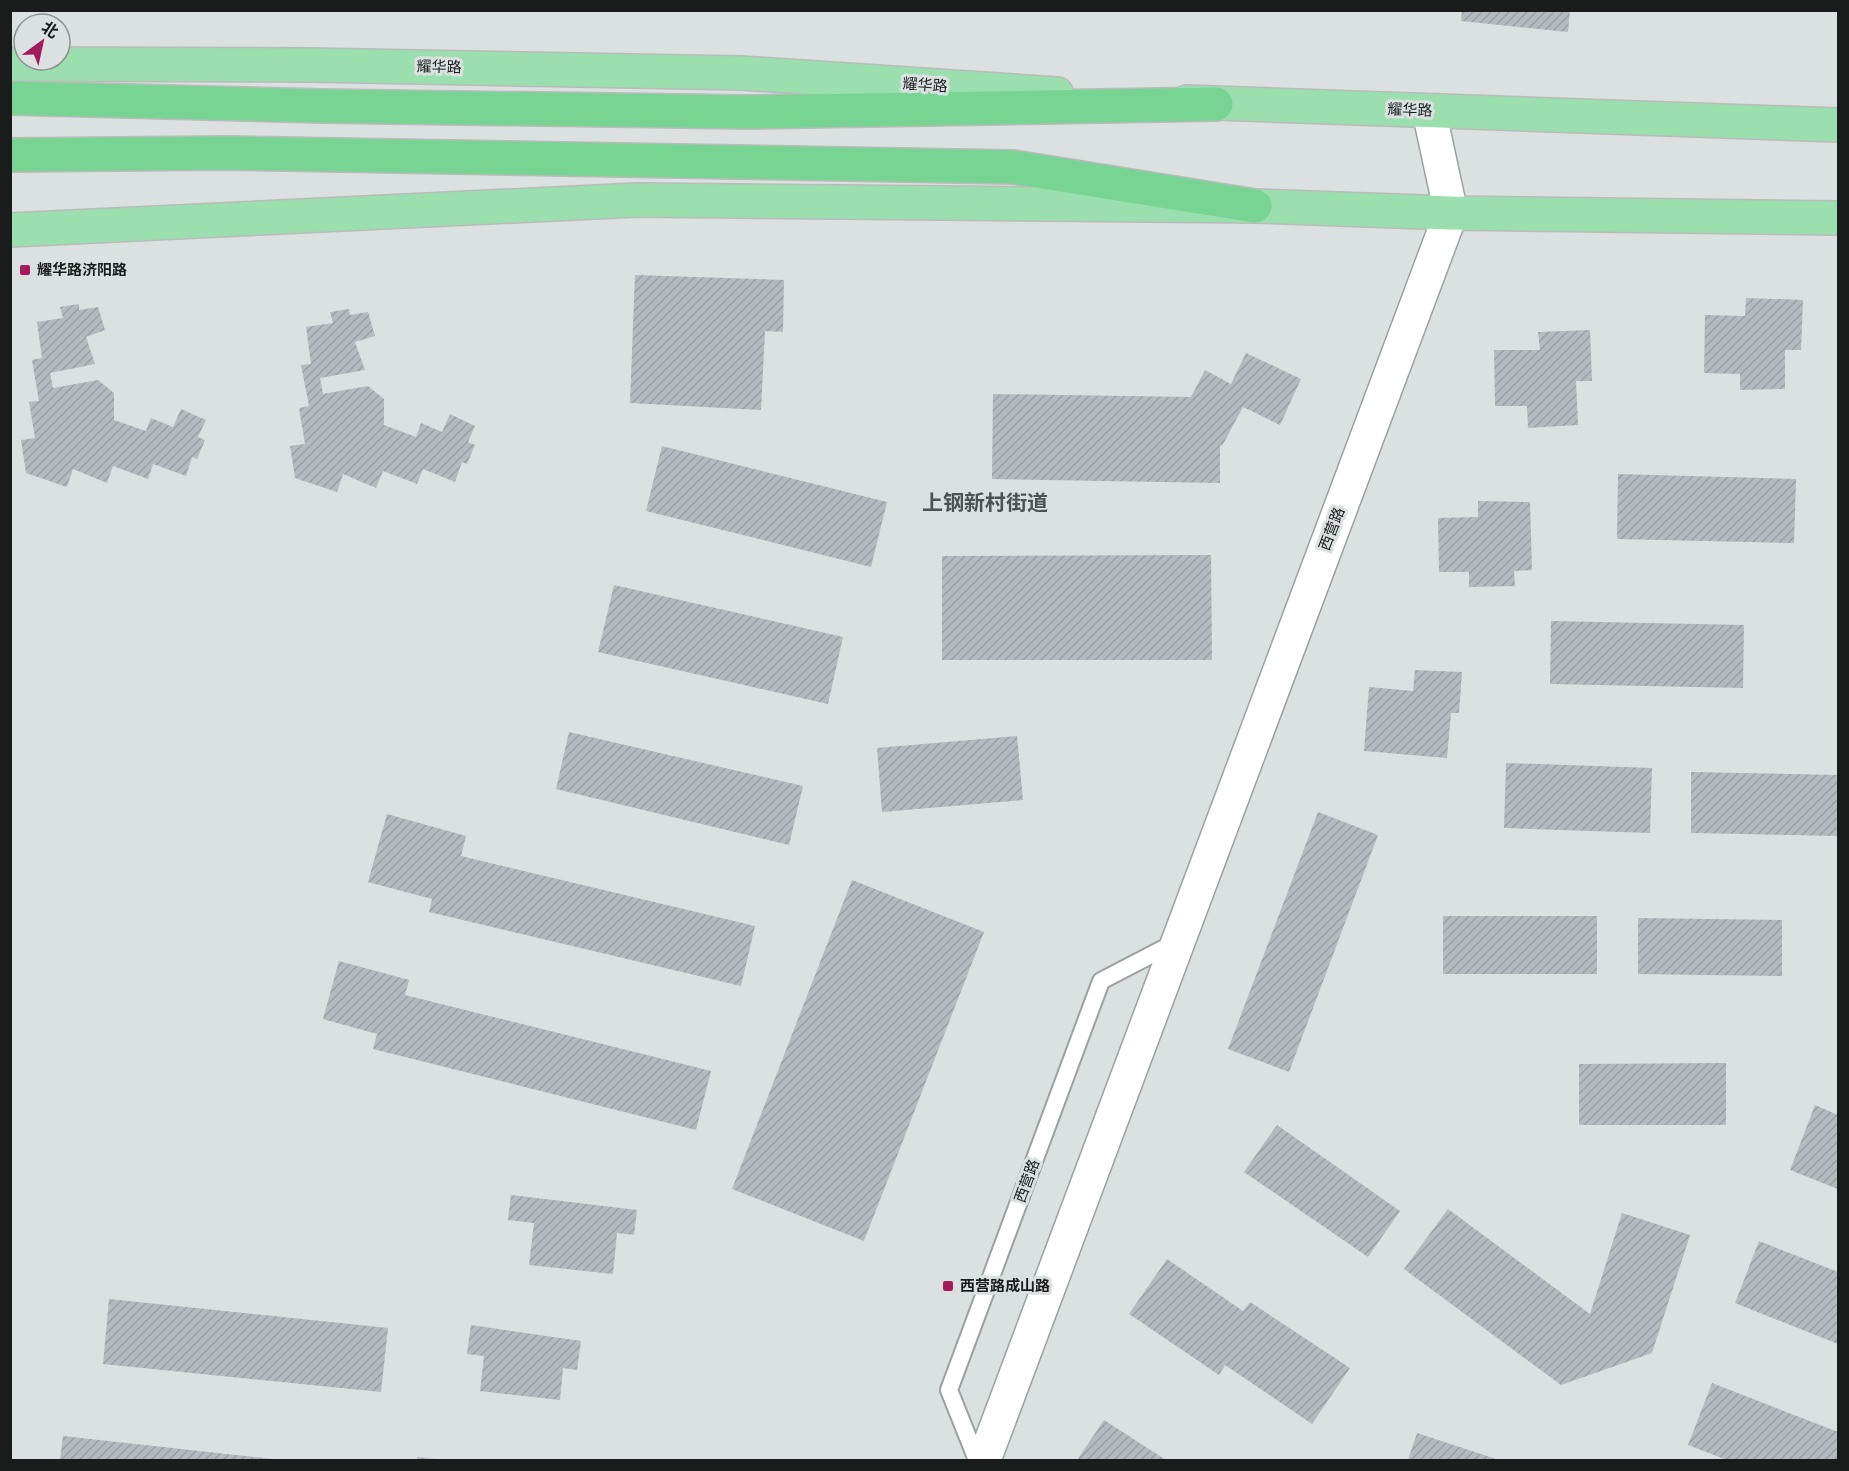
<svg xmlns="http://www.w3.org/2000/svg" width="1849" height="1471" viewBox="0 0 1849 1471" font-family="'Varela Round','Noto Sans SC',sans-serif">
  <defs>
    <pattern id="building-hatch" width="6" height="6" patternUnits="userSpaceOnUse" patternTransform="scale(1.5)"><rect width="6" height="6" fill="#b4babd"/><path d="M-1 1l2-2M0 6l6-6M5 7l2-2" fill="none" stroke="#9a9fa2"/></pattern>
  </defs>
  <rect width="100%" height="100%" fill="#dae1e0"/>
  <!-- building -->
  <g fill="url(#building-hatch)">
    <path d="M1462,10H1570L1568,32L1461,21Z"/>
    <path d="M635,275L784,280L783,332L765,331L761,410L630,403Z"/>
    <path d="M1746,298L1803,300L1801,350H1785V389L1740,390V374L1704,373L1705,315L1745,316Z"/>
    <path d="M79,304V310L98,307L105,330L86,337L95,364L50,373L53,388L98,380L114,393V420L146,431L151,418L173,427L181,409L206,420L198,437L205,440L197,459L192,457L186,476L153,464L148,479L113,466L107,483L73,469L67,487L26,473L21,440L35,438L29,402L39,401L32,360L42,358L37,322L63,318L60,307Z"/>
    <path d="M349,309L350,315L368,312L375,336L355,342L365,370L320,378L323,394L368,386L384,399V425L416,437L421,423L442,432L450,414L475,426L468,442L475,445L467,464L462,462L455,482L423,469L417,484L383,471L376,488L343,474L337,492L295,478L290,446L305,444L299,408L309,406L301,365L311,364L306,327L333,323L330,312Z"/>
    <path d="M1590,330L1592,381H1576L1578,425L1528,428L1527,406H1495L1494,350H1540L1538,332Z"/>
    <path d="M1246,353L1301,379L1280,425L1243,407L1222,446L1220,445V483L992,479L993,394L1191,397L1205,370L1231,384Z"/>
    <path d="M662,446L887,502L871,567L646,511Z"/>
    <path d="M1618,474L1796,479L1794,543L1617,539Z"/>
    <path d="M1478,501L1530,502L1532,570L1514,571L1515,586L1469,587V572H1439L1438,518L1478,517Z"/>
    <path d="M1211,555L1212,660H942V556Z"/>
    <path d="M614,585L843,637L828,704L598,652Z"/>
    <path d="M1551,621L1744,625L1743,688L1550,684Z"/>
    <path d="M1415,670L1462,672L1459,713H1451L1447,758L1364,751L1369,687L1413,691Z"/>
    <path d="M569,732L803,786L789,845L556,789Z"/>
    <path d="M1017,736L1023,800L882,812L877,748Z"/>
    <path d="M1506,763L1652,768L1650,833L1504,828Z"/>
    <path d="M1691,772L1838,775V836L1691,833Z"/>
    <path d="M1318,812L1378,835L1289,1072L1228,1049Z"/>
    <path d="M387,814L466,836L461,856L755,926L741,986L429,912L432,899L368,882Z"/>
    <path d="M852,880L984,932L864,1241L732,1189Z"/>
    <rect x="1443" y="916" width="154" height="58"/>
    <path d="M1638,918L1782,920V976L1638,974Z"/>
    <path d="M339,961L409,980L405,995L711,1071L696,1130L373,1049L377,1034L323,1019Z"/>
    <path d="M1726,1063V1125H1579V1064Z"/>
    <path d="M1815,1105L1838,1115V1189L1790,1170Z"/>
    <path d="M1277,1125L1400,1211L1368,1257L1244,1172Z"/>
    <path d="M511,1195L637,1210L634,1235L617,1233L613,1274L529,1265L534,1223L508,1220Z"/>
    <path d="M1448,1209L1590,1314L1622,1213L1690,1235L1652,1353L1561,1385L1404,1269Z"/>
    <path d="M1759,1241L1838,1272V1344L1735,1303Z"/>
    <path d="M1167,1259L1243,1311L1250,1302L1350,1368L1312,1424L1225,1365L1219,1375L1129,1314Z"/>
    <path d="M109,1299L388,1328L381,1392L103,1364Z"/>
    <path d="M471,1325L581,1341L577,1370L563,1368L560,1400L480,1391L484,1356L467,1354Z"/>
    <path d="M1712,1383L1838,1432V1460H1727L1688,1445Z"/>
    <path d="M1104,1420L1166,1460H1077Z"/>
    <path d="M1417,1433L1499,1460H1408Z"/>
    <path d="M63,1436L273,1459V1460H60Z"/>
    <path d="M417,1457L435,1459V1460H417Z"/>
  </g>
  <g fill="none" stroke-linecap="round" stroke-linejoin="round">
    <!-- service casing -->
    <g stroke="#9aa1a0" stroke-width="20">
      <path id="service" d="M977,1460L949,1390L1101,981L1176,942"/>
    </g>
    <!-- tertiary casing -->
    <g stroke="#9aa1a0" stroke-width="36">
      <path id="tertiary" d="M984,1460L1451,213L1429,111"/>
    </g>
    <!-- primary casing -->
    <g stroke="#babbbb" stroke-width="36">
      <g id="primary">
        <path d="M10,64L311,65L742,73L1057,94"/>
        <path d="M1187,102L1838,125"/>
        <path d="M10,230L637,200L1255,206L1451,213L1838,218"/>
      </g>
    </g>
    <!-- trunk casing -->
    <g stroke="#babbbb" stroke-width="36">
      <g id="trunk">
        <path d="M10,98L321,106L749,112L1216,104"/>
        <path d="M10,155L227,153L1013,167L1255,206"/>
      </g>
    </g>
    <!-- service -->
    <use href="#service" stroke="#fff" stroke-width="16"/>
    <!-- tertiary -->
    <use href="#tertiary" stroke="#fff" stroke-width="33"/>
    <!-- primary -->
    <use href="#primary" stroke="#9adfad" stroke-width="33"/>
    <!-- trunk -->
    <use href="#trunk" stroke="#78d492" stroke-width="33"/>
  </g>
  <!-- markers -->
  <g fill="#a6195c" stroke="#dae1e0" stroke-width="2">
    <rect x="19" y="264" width="12" height="12" rx="3"/>
    <rect x="942" y="1280" width="12" height="12" rx="3"/>
  </g>
  <g text-anchor="middle" dominant-baseline="central" stroke-width="6" stroke-linejoin="round" paint-order="stroke">
    <!-- street labels -->
    <g font-size="15" fill="#1a1c1c" stroke="#dae1e0">
      <text transform="translate(439 67) rotate(1)">耀华路</text>
      <text transform="translate(925 85) rotate(4)">耀华路</text>
      <text transform="translate(1410 110) rotate(2)">耀华路</text>
      <text transform="translate(1332 529) rotate(-69)">西营路</text>
      <text transform="translate(1027 1181) rotate(-70)">西营路</text>
    </g>
    <!-- poi labels -->
    <g font-size="15" font-weight="bold" fill="#1a1c1c" stroke="#dae1e0" text-anchor="start">
      <text x="37" y="270">耀华路济阳路</text>
      <text x="960" y="1286">西营路成山路</text>
    </g>
    <!-- district labels -->
    <g font-size="21" font-weight="bold" fill="#4d5352" stroke="#dae1e0">
      <text x="985" y="503">上钢新村街道</text>
    </g>
  </g>
  <!-- border -->
  <rect width="1849" height="1471" fill="none" stroke="#1a1c1c" stroke-width="24"/>
  <!-- north arrow -->
  <g transform="translate(42 42) rotate(33)"><circle r="28" fill="#dae1e0" stroke="#8d9292" stroke-width="1.5"/>
  <path d="M0-4.5L10 22L0 15L-10 22Z" fill="#a6195c"/>
  <text y="-9" font-size="16" font-weight="bold" text-anchor="middle" fill="#1a1c1c">北</text>
  </g>
</svg>
